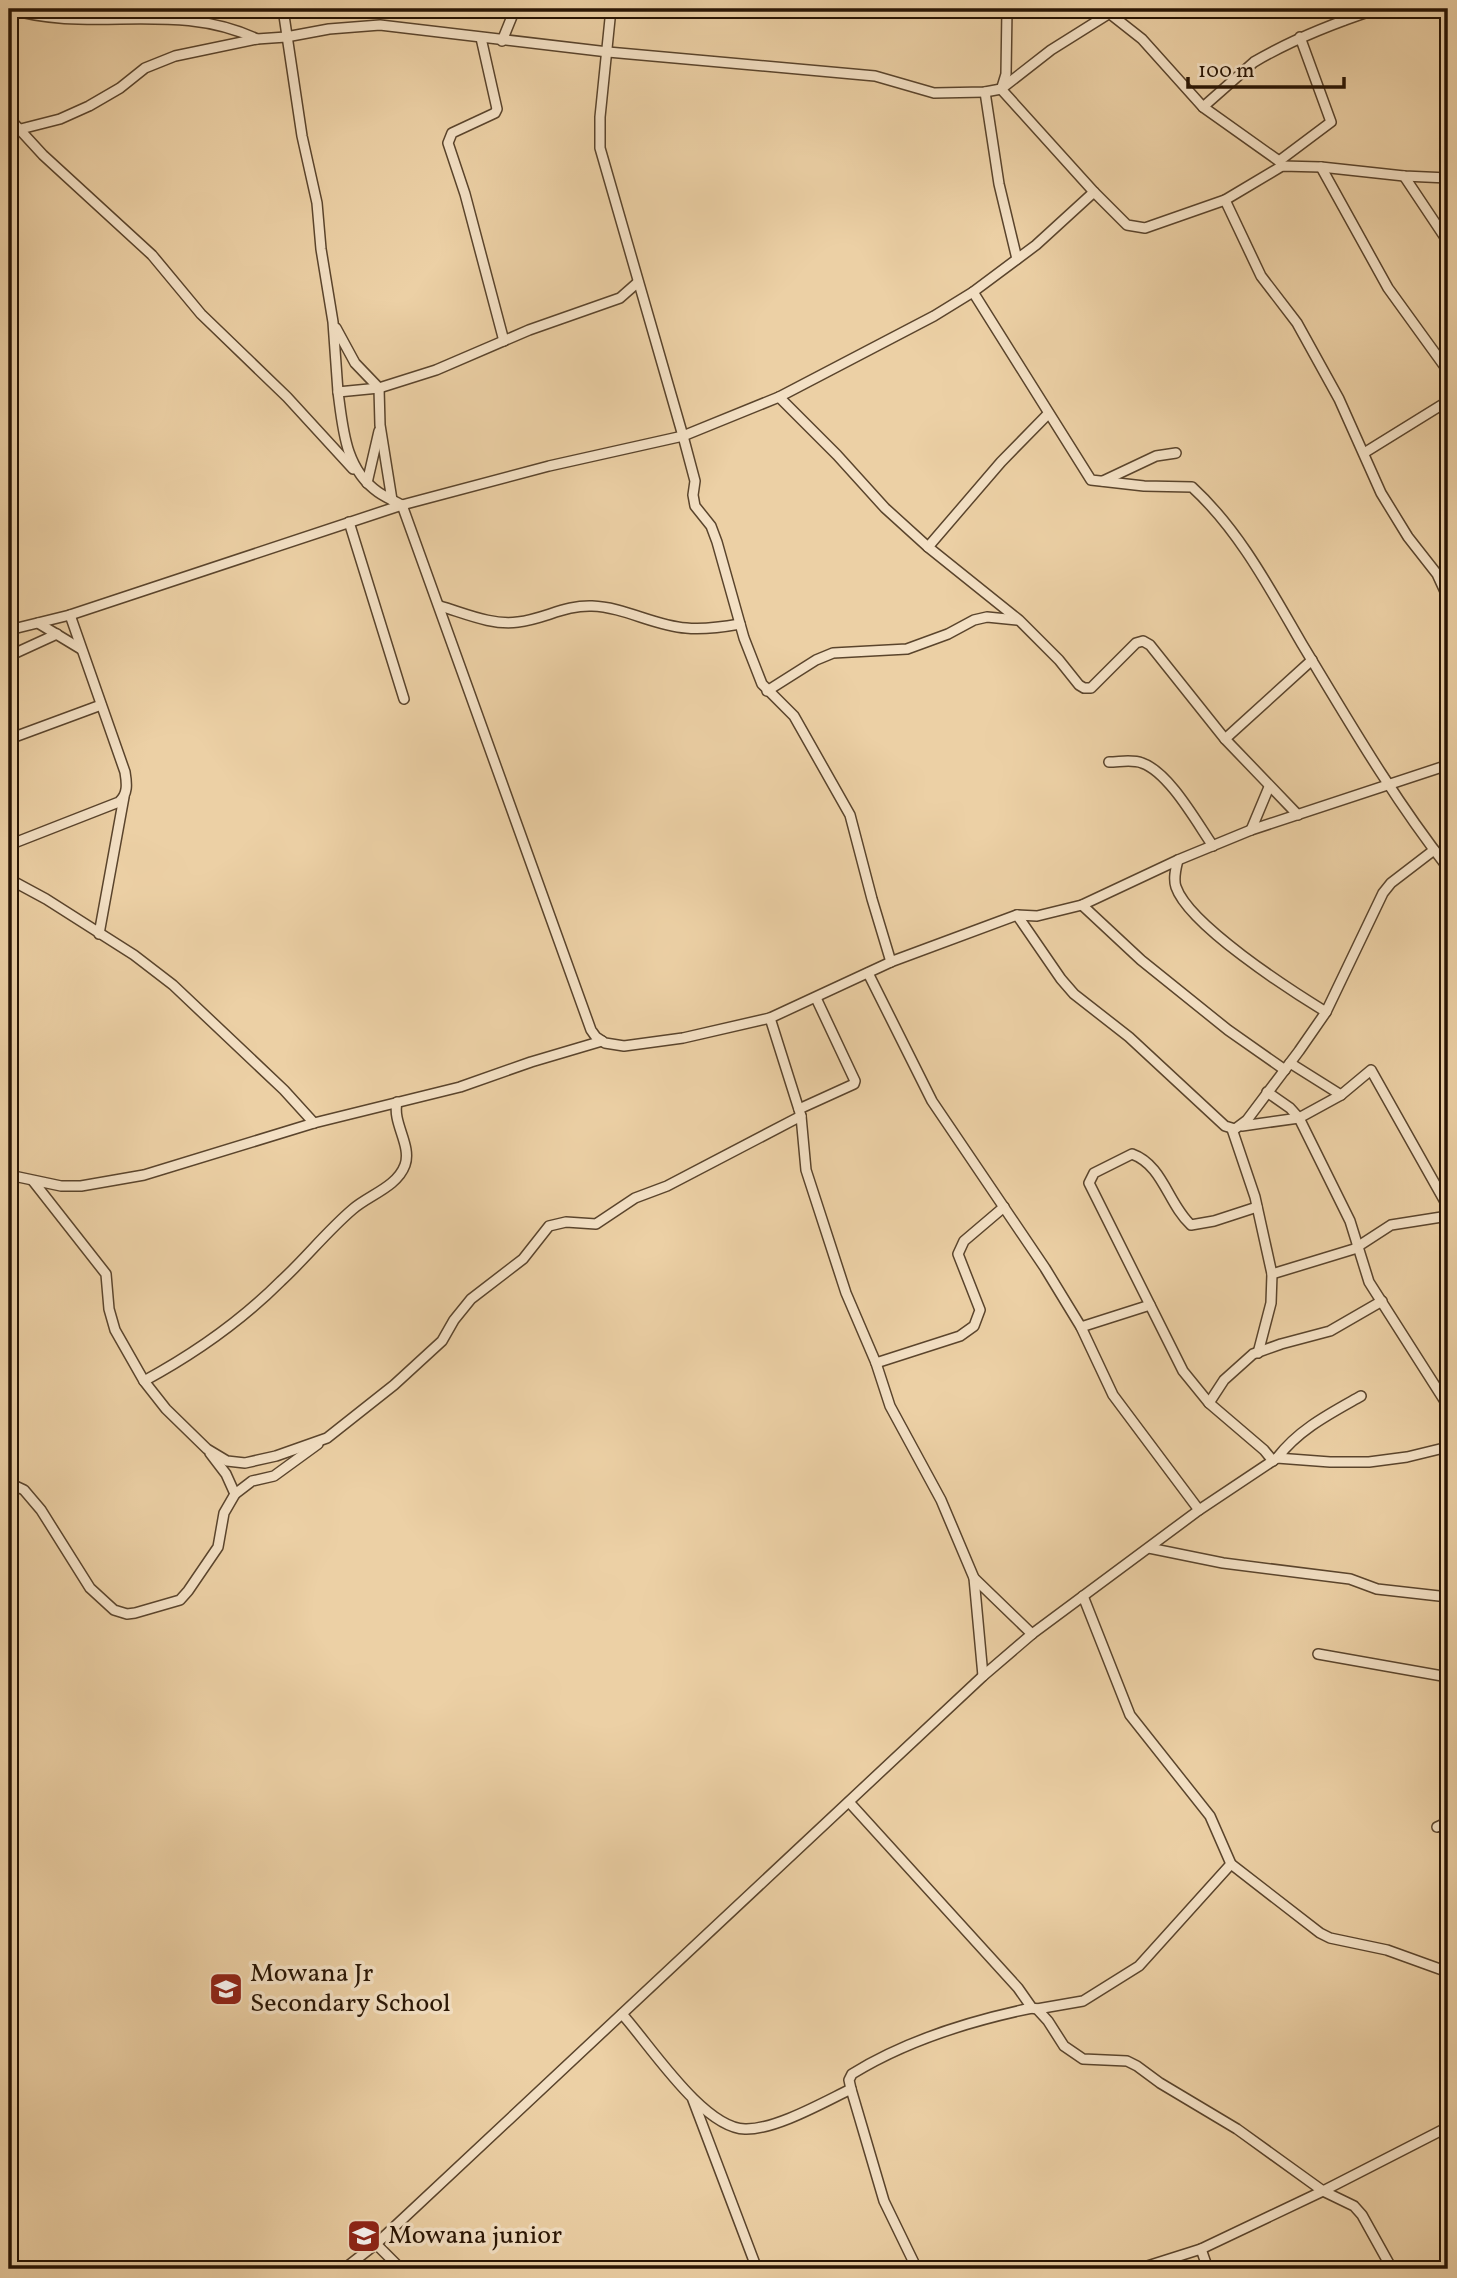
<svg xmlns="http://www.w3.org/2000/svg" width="1457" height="2278" viewBox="0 0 1457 2278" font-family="Vollkorn,serif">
  <rect width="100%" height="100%" fill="#ecd0a5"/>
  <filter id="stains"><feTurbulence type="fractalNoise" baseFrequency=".00286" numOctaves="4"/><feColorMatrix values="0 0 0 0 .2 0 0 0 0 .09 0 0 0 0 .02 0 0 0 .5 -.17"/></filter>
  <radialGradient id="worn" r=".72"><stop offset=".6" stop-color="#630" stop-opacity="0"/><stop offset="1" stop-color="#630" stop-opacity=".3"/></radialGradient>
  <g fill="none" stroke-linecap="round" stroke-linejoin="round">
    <!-- minor casing -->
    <g stroke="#5a442c" stroke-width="12">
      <g id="minor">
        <path d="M9,9C91,34 176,0 257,39"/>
        <path d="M283,9L302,136L317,203L321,249L333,322L338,392L379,388L436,370L529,330L620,298L637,283"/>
        <path d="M611,9L600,117V148L683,436L695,481L693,495L695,506L711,526L717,542L744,638L762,684L794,716L850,815L872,899L891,962"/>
        <path d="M1104,9L1142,39L1203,107L1279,161L1282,166"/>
        <path d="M1338,9L1344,20"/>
        <path d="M1117,18L1127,9"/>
        <path d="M481,38L497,109L495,113L452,133L448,143L465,194L504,341"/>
        <path d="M502,41L515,9"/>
        <path d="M1002,87L1006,74L1007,9"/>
        <path d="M1001,89L1094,192L1127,225L1145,228L1225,200L1282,166L1321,167L1404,176L1448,178"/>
        <path d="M985,92L999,184L1017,259"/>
        <path d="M1203,107L1254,62C1293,39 1334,23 1377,9"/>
        <path d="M9,118L43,155L152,255L201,314L287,397L353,469"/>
        <path d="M9,132L60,119L89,106L120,88L145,68L175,56L257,39L286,37L329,29L380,25L608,52L875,76L934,93L985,92L1001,89L1051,50L1110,13"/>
        <path d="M1279,161L1331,122L1300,37"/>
        <path d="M1321,167L1388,288L1448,371"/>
        <path d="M1404,176L1448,242"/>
        <path d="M1225,200L1261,276L1297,323L1339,399L1381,493L1408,537L1437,574L1448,598"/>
        <path d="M973,292L1091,480L1144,486L1192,487C1239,530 1270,589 1302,644C1348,720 1393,798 1448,868"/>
        <path d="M336,328L355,363L379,388L380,425L392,500"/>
        <path d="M338,392C343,429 345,469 378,492C385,497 394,501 402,505L549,466L683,436L779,397L934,316L973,292L1036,245L1094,192"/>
        <path d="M779,397L837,455L885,508L928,547L1019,620L1059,660L1079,685L1084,688H1091L1136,643L1143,641L1150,645L1225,739L1298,815"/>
        <path d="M1364,453L1448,401"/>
        <path d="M1103,481L1156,456L1176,453"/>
        <path d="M367,483L379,431"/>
        <path d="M349,522L404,699"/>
        <path d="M928,547L1001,462L1048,414"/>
        <path d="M440,606C464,613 493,626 518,622C544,619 565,605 592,606C624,607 655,626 686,628C704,630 723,627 740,624"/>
        <path d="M38,623L81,649"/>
        <path d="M9,630L70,615L402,505L591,1030L596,1037L605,1043L624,1046L683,1038L770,1018L893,961L1017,915L1037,916L1082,905L1178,860L1251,830L1448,765"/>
        <path d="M9,656L57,634"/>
        <path d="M767,691L816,660L833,653L907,649L948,634L974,620L987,617L1017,620"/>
        <path d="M9,739L101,705"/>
        <path d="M1225,739L1312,660"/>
        <path d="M1109,762C1120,762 1132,759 1142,763C1169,772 1197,823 1213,846"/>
        <path d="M1251,830L1269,787"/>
        <path d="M9,845L119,802C128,794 127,784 125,772L70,615"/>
        <path d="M1178,860C1176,868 1173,878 1176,887C1189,925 1290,990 1326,1012"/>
        <path d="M9,879L46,899L134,955L173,985L284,1090L314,1123"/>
        <path d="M1082,905L1141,960L1228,1030L1285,1070"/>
        <path d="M1017,915L1061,979L1074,994L1129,1037L1225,1126L1235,1129L1247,1120L1299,1051L1326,1012L1383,893L1391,883L1434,850"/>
        <path d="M99,934L124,797"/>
        <path d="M868,973L932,1101L1045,1268L1081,1327L1113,1395L1199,1510"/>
        <path d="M770,1018L801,1116L806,1170L846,1293L876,1363L890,1406L941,1500L974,1578L983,1676"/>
        <path d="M1290,1063L1341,1095"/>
        <path d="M1267,1092L1290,1108L1299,1118L1350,1221L1369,1282L1448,1406"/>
        <path d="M799,1109L854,1084L855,1081L816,998"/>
        <path d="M1242,1126L1299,1118L1341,1095L1371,1070L1448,1207"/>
        <path d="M1232,1129L1255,1197L1272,1274L1271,1303L1258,1353"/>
        <path d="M9,1175L61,1186H81L144,1175L314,1123L460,1087L531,1062L602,1041"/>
        <path d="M33,1181L106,1274L109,1309L115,1330L144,1381L166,1409L207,1449L227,1461L245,1463L276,1456L327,1438L394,1385L442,1341L454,1320L471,1299L523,1259L549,1226L566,1222L596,1224L635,1198L667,1186L801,1116"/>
        <path d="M1257,1207L1214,1221L1191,1225C1168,1204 1163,1165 1132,1154L1094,1173L1089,1183L1183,1371L1209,1403L1264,1450L1273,1461"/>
        <path d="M1272,1274L1354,1249L1391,1225L1448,1216"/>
        <path d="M1081,1327L1150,1305"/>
        <path d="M876,1363L960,1336L974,1326L980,1310L958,1254L964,1241L1004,1207"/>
        <path d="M144,1381C194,1354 241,1321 281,1281C306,1258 327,1231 353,1209C369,1195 397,1187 405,1165C412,1145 392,1123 397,1102"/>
        <path d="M1209,1403L1224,1380L1253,1354L1281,1344L1330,1331L1382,1301"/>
        <path d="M210,1453L226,1474L235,1494"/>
        <path d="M1277,1458C1299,1429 1331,1413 1361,1396"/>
        <path d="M9,1483L24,1490L41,1510L90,1588L114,1610L127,1614L135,1613L180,1600L188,1591L218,1547L224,1513L235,1494L252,1481L274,1476L318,1444"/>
        <path d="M1149,1548L1223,1563L1350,1579L1377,1589L1448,1597"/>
        <path d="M974,1578L1032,1634"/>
        <path d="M1083,1596L1130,1715L1210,1816L1231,1864L1320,1933L1330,1938L1387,1950L1448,1972"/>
        <path d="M1318,1654L1448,1677"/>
        <path d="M849,1802L1018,1988L1032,2008L1037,2009L1048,2021L1064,2046L1083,2059L1127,2061L1137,2066L1160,2083L1237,2129L1323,2191L1354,2206L1362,2215L1392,2269"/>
        <path d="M1437,1827L1448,1822"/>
        <path d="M1037,2009L1083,2001L1139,1966L1231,1864"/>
        <path d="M622,2014C650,2045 703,2128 745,2129C775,2130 824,2102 851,2089L884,2201L917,2269"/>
        <path d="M851,2089L849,2080L852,2074C907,2040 969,2021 1032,2008"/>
        <path d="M693,2100L757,2269"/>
        <path d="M376,2244L401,2269"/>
        <path d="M1201,2249L1208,2269"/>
        <path d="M344,2269L376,2244L983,1676L1032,1634L1199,1510L1277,1458L1330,1462H1369L1407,1457L1448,1447"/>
        <path d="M1138,2269L1201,2249L1323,2191L1448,2127"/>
      </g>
    </g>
    <!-- minor -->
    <use href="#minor" stroke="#f3e0c4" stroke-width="9"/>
  </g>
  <!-- icons -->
  <defs>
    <g id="school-square" transform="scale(1.75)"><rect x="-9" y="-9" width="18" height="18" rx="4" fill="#8f2418" stroke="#f3e0c4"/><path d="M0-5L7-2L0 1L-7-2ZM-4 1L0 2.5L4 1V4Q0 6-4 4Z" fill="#fff"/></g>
  </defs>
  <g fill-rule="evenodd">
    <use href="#school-square" x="226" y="1989"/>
    <use href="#school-square" x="364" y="2236"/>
  </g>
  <g text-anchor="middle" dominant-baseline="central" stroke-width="7" stroke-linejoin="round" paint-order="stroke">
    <!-- poi labels -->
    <g font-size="26" fill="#291504" stroke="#f3e0c4" text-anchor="start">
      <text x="250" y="1974">Mowana Jr<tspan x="250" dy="30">Secondary School</tspan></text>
      <text x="388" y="2236">Mowana junior</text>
    </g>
  </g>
  <!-- margin -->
  <rect width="1457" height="2278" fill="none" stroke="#ecd0a5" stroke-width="35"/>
  <rect x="10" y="10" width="1436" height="2257" fill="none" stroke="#291504" stroke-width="3.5"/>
  <rect x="18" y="18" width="1422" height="2243" fill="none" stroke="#291504" stroke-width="2"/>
  <!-- scale -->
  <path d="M1188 77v10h156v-10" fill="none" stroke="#291504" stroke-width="3.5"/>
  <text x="1198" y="77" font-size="21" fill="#291504" stroke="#f3e0c4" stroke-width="5" paint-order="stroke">100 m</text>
  <rect width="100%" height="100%" filter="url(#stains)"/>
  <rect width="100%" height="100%" fill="url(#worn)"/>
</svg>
